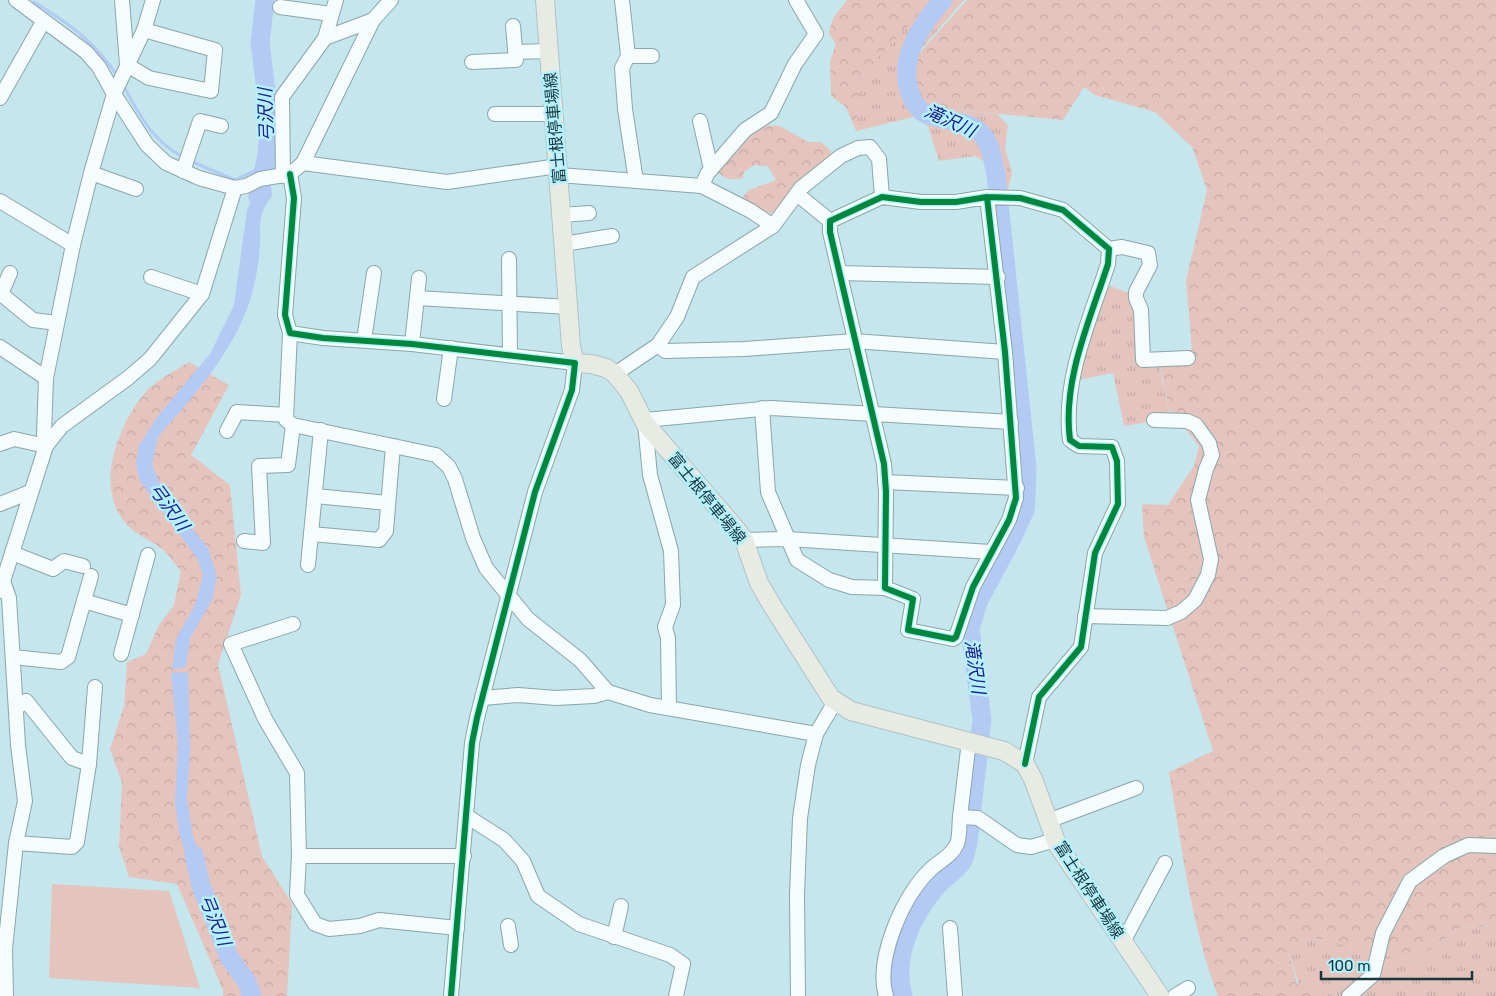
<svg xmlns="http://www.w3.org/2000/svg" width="1496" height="996" viewBox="0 0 1496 996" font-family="Rubik,'Noto Sans JP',sans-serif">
  <defs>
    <pattern id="grass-tufts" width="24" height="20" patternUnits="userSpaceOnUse" patternTransform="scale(1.25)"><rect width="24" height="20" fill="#e5c4be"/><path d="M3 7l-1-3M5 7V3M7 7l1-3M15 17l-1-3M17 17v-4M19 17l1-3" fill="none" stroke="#c4a9a4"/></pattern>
    <pattern id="forest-crowns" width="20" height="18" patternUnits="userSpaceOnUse" patternTransform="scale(1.25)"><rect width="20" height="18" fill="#e5c4be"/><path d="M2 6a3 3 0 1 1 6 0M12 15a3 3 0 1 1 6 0" fill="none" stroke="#c4a9a4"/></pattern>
  </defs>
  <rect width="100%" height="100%" fill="#c5e6ec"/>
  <!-- grass -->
  <g fill="url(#grass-tufts)">
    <path d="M932,0H964L915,56L913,80L925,98L940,108L997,114L1008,125L1005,148L1012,173L1008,190L996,192L984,161L975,156L939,161L928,126L913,117L856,131L861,77L884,48Z"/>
    <path d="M1105,284L1131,294L1144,362L1159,363L1170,415L1168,419L1124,426L1113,373L1073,381Z"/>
    <path d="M1496,922V996H1337L1299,985L1289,952L1316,938L1414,962L1459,928L1494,926Z"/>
  </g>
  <!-- forest -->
  <g fill="url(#forest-crowns)">
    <path d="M847,0H932L862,75L856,131L846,107L831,96L830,61L836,44L829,33L833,18Z"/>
    <path d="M967,0H1496V922L1494,926L1459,928L1414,962L1316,938L1289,952L1297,984L1337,996H1218C1191,926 1182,847 1169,772L1213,751L1144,537L1142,504L1168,505L1194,466L1199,446L1169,409L1160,365L1192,349L1186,281L1207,190L1192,147L1155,112L1095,95L1084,87L1063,120L939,108L923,97L914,79L915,58Z"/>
    <path d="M758,125L780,126L808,142H821L831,151L832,161L774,215C759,207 755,212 740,200L749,190L776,180L768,166L754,165L744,172L743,178C731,181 724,179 716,170Z"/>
    <path d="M189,362L229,385L191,455L230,485L241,595L218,664L262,856L292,904L287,996H223V990L177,884L129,877L119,847L122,783L110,749L124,706L127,662L146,654L159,625L174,605L181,571C174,563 167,552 158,546C146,538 133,533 124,521C95,485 118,427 143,395C154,381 175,371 189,362Z"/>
  </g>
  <!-- pitch -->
  <path fill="#e5c4be" d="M52,884L169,891L200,988L49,978Z"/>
  <!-- water -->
  <g fill="#b3caf5">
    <path d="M270,180L272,196C257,216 261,222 260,245C259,265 254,291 247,309C228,358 192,398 158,437L152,465L165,496L208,548L217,577L212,600L190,638L186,667L172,669L176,639L195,605L203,575L197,558L140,481L136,464L139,446L157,417L210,354L234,305L247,210L261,183Z"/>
    <path d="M188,672L190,748L187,798L192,833L208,878L193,881L179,831L175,803L178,745L171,673Z"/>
  </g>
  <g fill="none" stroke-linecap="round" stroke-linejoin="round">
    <!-- stream -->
    <g stroke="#b3caf5" stroke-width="3">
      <path d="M34,2C68,23 93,40 116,74"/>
      <path d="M123,85C139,114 153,142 183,157"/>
      <path d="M195,163L235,180L260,168L264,169"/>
    </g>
    <!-- river -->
    <g stroke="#b3caf5" stroke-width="19">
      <path d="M258,197L267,155L270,122L260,43L265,0"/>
      <path d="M194,855L201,886L229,957L247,982L252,996"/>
      <path d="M903,996C892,957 911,917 937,886C944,878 956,871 962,862C965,857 966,849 968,843L982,720L970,629L978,602L1010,542L1025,510L1026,500L1027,468L996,175C993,160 991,143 980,132C968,120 941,121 926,114C918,110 913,101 910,93C898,58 921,25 943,0"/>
    </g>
    <!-- minor casing -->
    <g stroke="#89a7ac" stroke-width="16">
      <g id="minor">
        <path d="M16,0L86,52L99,67L114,94L147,145L166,163L199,178L235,188L246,186L260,179L290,174L303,163L373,20L391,0"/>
        <path d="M122,0L127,65L149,78L211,91L215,50L144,30"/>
        <path d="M622,0L628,56"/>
        <path d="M280,7L331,14"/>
        <path d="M325,38L336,0"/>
        <path d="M515,52L549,51"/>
        <path d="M472,62L516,60L513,26"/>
        <path d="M0,98L43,22"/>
        <path d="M495,114H554"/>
        <path d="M700,121L711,169"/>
        <path d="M303,163L447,182L558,166"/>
        <path d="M183,171L200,121L221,126"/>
        <path d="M91,173L136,189"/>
        <path d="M290,174L294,198L285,315L290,333L323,338L412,344L575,363L572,390L535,492L477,718L472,743L451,996"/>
        <path d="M559,175L702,186L751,211L773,226"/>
        <path d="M283,176L282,97L325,38L373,20"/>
        <path d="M636,181L625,109L622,68L628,56H652"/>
        <path d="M702,186L707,174L745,130L771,113L795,64L816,34L796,0"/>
        <path d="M797,194L830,221"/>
        <path d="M987,197L1005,352L1016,498L1009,520L973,587L956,637L953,639L908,630L913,599L885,588L886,492L884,464L830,232V221L882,197L921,202H956L987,197L1020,198L1063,210L1109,249L1108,264C1090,320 1062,380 1070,440L1079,446L1112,447L1117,461L1118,504L1095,553L1081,647L1039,697L1025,764"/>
        <path d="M0,201L73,245"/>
        <path d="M562,215L589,213"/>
        <path d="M564,244L612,236"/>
        <path d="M1109,249L1122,247L1148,253L1150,265L1136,292V298L1141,310L1143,360L1188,358"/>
        <path d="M509,259L510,355"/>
        <path d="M10,273L1,294L33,320L57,323"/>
        <path d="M840,273L998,277"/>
        <path d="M151,277L202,294"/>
        <path d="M417,298L569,307"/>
        <path d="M290,333L286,420L293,425L436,455L449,467L455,479L473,538L486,568L528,619L580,660L608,692"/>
        <path d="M364,340L374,273"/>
        <path d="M412,344L419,278"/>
        <path d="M658,345L665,351L745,349L854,341L1005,352"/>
        <path d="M0,347L46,378"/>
        <path d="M615,374L658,345L677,317L693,277L773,226L801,188L841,156L858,148L870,147L879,159L882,197"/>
        <path d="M444,399L451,348"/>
        <path d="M762,408L768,492L797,560L829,580L852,587L885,588"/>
        <path d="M645,420L771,408L1011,422"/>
        <path d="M645,423L650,475L671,551L673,605L665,627L668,638L669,708"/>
        <path d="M227,431L237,412L286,415"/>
        <path d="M0,444L14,439L46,446"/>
        <path d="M46,446L44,435L46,378L73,245L91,173L114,94L144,30L153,0"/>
        <path d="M885,482L1017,488"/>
        <path d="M315,496L388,503"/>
        <path d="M0,504L30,492"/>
        <path d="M311,534L379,540L386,531L393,446"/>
        <path d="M744,540L787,539L991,552"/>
        <path d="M244,541L263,543L259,466L288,465L293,425"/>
        <path d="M12,553L53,569L64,561L83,566"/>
        <path d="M308,565L321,430"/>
        <path d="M4,584L9,598L18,745L25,801L16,843L5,949L6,996"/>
        <path d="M0,591L46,446L62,426L128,378L150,359L202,294L235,188"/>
        <path d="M84,601L132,615"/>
        <path d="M1085,616L1167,618L1181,612L1195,600L1208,575L1211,559L1198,500L1206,469L1212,455L1209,443L1196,425L1187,421L1154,420"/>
        <path d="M293,624L231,644L265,719L297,773L299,856L297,895L315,924L329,929L360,926L379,920L457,928"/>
        <path d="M121,654L148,555"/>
        <path d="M13,657L61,662L68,657L91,576"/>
        <path d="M482,698L518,695L556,698L594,696L608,692L650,705L816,734"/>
        <path d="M89,764L95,687"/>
        <path d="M468,817L504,840L523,861L538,896L579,924L670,955L683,964L676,996"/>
        <path d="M960,817L978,818L1017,845L1031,847L1055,840"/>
        <path d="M1048,821L1136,788"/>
        <path d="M16,843L72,847L77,842L89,764L72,758L26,701L16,708"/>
        <path d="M299,856H464"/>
        <path d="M508,926L511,945"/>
        <path d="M950,928L955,996"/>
        <path d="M614,937L621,906"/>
        <path d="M1123,942L1165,863"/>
        <path d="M798,996L797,895L800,818L808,765L816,734L835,702"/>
        <path d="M886,996C875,960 903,895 930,870C939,861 951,857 957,844C960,837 959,825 960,817C963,792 966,767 969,741"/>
        <path d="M1175,996L1188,988"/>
        <path d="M1349,996L1373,975L1383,933L1410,881L1444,856L1468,845L1496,846"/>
      </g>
    </g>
    <!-- major casing -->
    <g stroke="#afc3c6" stroke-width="20">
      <path id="major" d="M545,0L571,346L575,363L591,364L606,368L615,374L629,391L645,423L736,529L744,540L759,583L773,607L831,698L851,711L1004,751L1025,764L1033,779L1057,844L1160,996"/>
    </g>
    <!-- minor -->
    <use href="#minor" stroke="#f6fbfc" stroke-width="14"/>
    <!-- major -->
    <use href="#major" stroke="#e8eae4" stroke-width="18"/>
    <!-- cycleway casing -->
    <g stroke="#b5f1fc" stroke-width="9">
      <g id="cycleway">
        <path d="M290,174L294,198L285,315L290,333L323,338L412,344L575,363L572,390L535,492L477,718L472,743L451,996"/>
        <path d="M987,197L1005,352L1016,498L1009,520L973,587L956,637L953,639L908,630L913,599L885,588L886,492L884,464L830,232V221L882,197L921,202H956L987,197L1020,198L1063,210L1109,249L1108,264C1090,320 1062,380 1070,440L1079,446L1112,447L1117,461L1118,504L1095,553L1081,647L1039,697L1025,764"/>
      </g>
    </g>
    <!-- cycleway -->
    <use href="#cycleway" stroke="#00873e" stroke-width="6"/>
  </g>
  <g text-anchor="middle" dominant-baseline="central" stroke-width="5" stroke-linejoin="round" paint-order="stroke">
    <!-- street labels -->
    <g font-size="16" fill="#17373d" stroke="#b5f1fc">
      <text transform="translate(555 128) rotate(-95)">富士根停車場線</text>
      <text transform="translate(707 498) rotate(51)">富士根停車場線</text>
      <text transform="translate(1089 890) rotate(57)">富士根停車場線</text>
    </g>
    <!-- water labels -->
    <g font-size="18" font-style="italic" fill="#1d2190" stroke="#b5f1fc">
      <text transform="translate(266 115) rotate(-92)">弓沢川</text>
      <text transform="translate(950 121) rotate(24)">滝沢川</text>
      <text transform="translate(169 507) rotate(54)">弓沢川</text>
      <text transform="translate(975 667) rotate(82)">滝沢川</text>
      <text transform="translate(215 920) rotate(68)">弓沢川</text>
    </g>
  </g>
  <!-- scale -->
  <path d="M1321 971v8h151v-8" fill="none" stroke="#17373d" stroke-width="2.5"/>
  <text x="1328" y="971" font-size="15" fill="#17373d" stroke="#b5f1fc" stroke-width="4" paint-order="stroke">100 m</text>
</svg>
